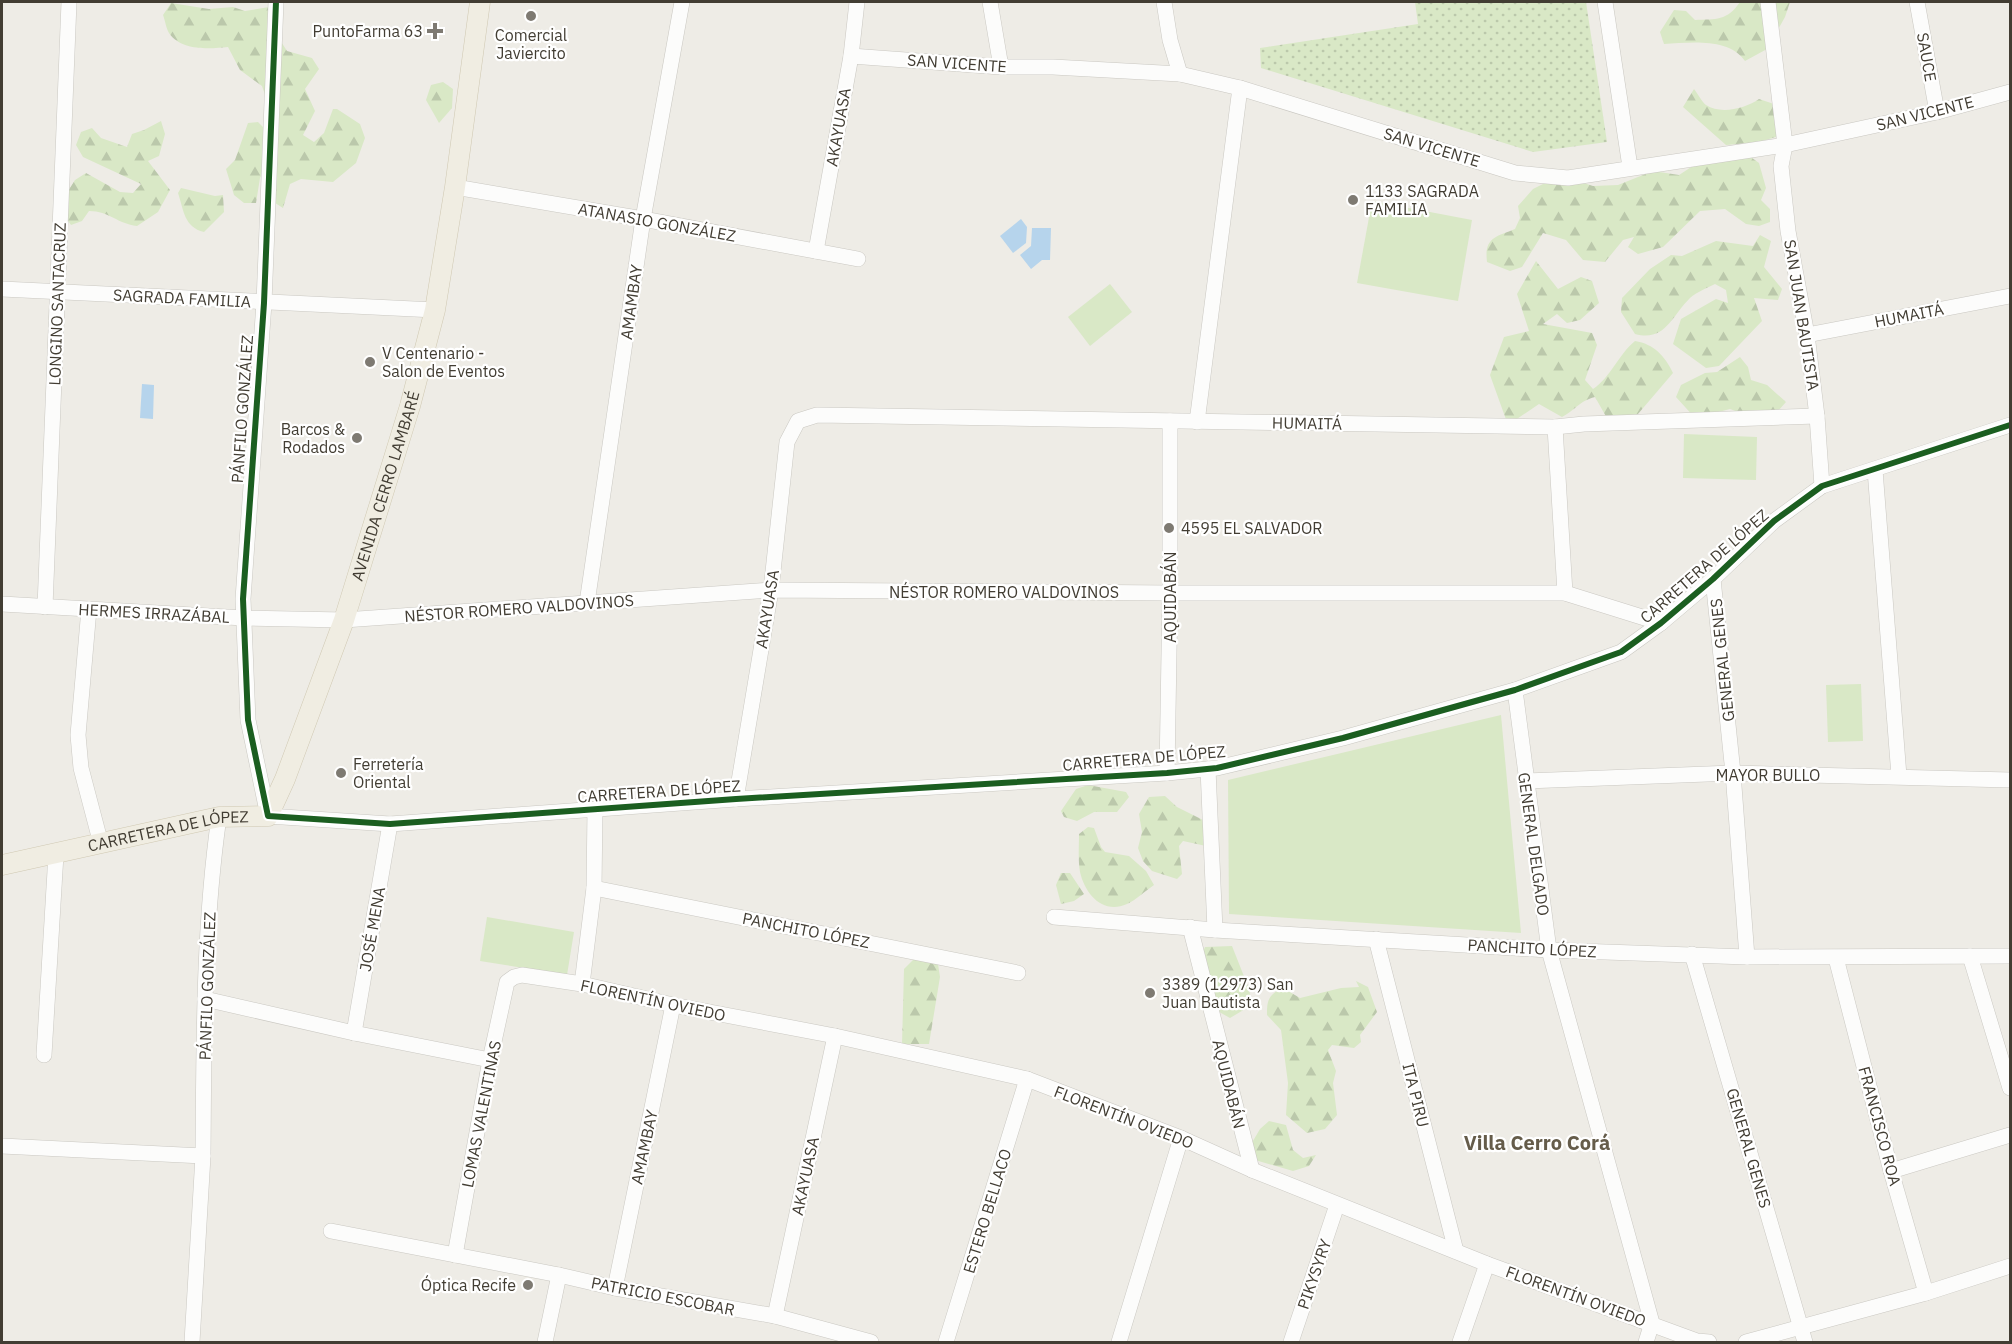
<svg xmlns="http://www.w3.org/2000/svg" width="2012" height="1344" viewBox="0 0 2012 1344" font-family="'IBM Plex Sans',sans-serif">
  <defs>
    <pattern id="forest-firs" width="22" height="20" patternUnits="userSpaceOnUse" patternTransform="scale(1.5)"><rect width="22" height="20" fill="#d9e8c6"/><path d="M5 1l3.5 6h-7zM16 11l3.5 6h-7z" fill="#bbc8ab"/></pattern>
    <pattern id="park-dots" width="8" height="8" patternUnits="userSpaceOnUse" patternTransform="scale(1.5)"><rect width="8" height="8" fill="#d9e8c6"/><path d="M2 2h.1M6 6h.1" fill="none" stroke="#bbc8ab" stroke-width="1.8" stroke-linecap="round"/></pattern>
  </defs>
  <rect width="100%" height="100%" fill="#eeece6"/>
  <!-- grass -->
  <g fill="#d9e8c6">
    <path d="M1372,201L1472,220L1458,301L1357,283Z"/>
    <path d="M1110,284L1132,312L1090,346L1068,317Z"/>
    <path d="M1684,434L1757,437L1756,480L1683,478Z"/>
    <path d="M1861,684L1863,741L1828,742L1826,685Z"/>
    <path d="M1501,715L1521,933L1229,914L1228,780Z"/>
    <path d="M487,917L574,932L567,975L480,961Z"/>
  </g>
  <!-- forest -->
  <g fill="url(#forest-firs)">
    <path d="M1740,2H1790L1785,17L1767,49L1745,61C1728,37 1689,43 1664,44L1660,32L1674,10L1686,11L1695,20C1716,19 1727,21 1740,2Z"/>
    <path d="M171,3L209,9L233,7L245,11L269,7L280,40L287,51L312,58L319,69L305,89L315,111L303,135L314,142L324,133L333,109H337L360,124L365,138L356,163L333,182L301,179L290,184L283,208L272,201L267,164L260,178L256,203H244L234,195L226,169L235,160L248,123L258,122L267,131L275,124L262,86L240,70L228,47C209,49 181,51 169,33C166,28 165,20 163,15Z"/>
    <path d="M443,82L453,89L452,108L439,123L426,100L431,85Z"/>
    <path d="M1694,89C1698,94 1702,102 1706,105C1721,115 1746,108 1759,99L1780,106L1779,136L1759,142L1726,145L1683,107Z"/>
    <path d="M161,121L165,134L159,156L148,161L170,190L158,212L137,226C118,224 109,211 89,211L82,221L71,225L64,215L61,202L75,180L86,173L120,192L133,193L141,184L83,157L76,145L81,132L92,128L101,138L127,147L132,134L144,130Z"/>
    <path d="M1748,155L1759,163L1766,188L1761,200L1770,209V222L1759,226L1746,224L1725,209L1700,211L1663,247L1638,254L1628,247L1634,237L1623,240L1605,262L1583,260L1566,240L1543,233L1522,267L1510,271L1487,262C1484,237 1496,237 1515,229L1520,218L1518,206L1533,189L1555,178H1568L1593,186L1618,185L1653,171L1679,175L1699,162Z"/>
    <path d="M181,188L215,196L223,195L224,212L204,232C184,227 184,211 178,193Z"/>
    <path d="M1760,235L1771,241L1764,267L1782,289L1778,300L1754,298L1762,321L1719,366L1706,368L1673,344L1681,319L1716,299L1728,303L1726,290L1715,284C1707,288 1697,292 1690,298C1671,317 1665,342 1635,334L1621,312L1622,298L1650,269L1671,255L1682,256L1716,241L1753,246Z"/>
    <path d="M1536,261L1558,289L1581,277L1592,281L1599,303L1580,320L1567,323L1557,314L1543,324L1592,333L1597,345L1585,380L1593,389C1611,377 1618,355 1635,341C1654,344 1665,356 1673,373L1632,421L1608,420L1595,397C1579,401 1577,409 1562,417L1539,404L1508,425L1490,375L1504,337L1529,331L1517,294Z"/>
    <path d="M1740,357L1748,367L1751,380L1767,385L1786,402L1778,411L1755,418L1730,409L1695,418L1676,397L1681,385L1705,373L1717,372Z"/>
    <path d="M1088,785L1126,792L1129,797L1117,812H1094L1077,821L1064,817L1061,811L1076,789Z"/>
    <path d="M1165,796L1177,807L1213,825L1206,846L1183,841L1179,846L1182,874L1177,879L1152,871L1143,861L1138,848L1142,832L1139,814L1149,797Z"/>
    <path d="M1088,827L1094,828L1101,847L1105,852L1129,856L1146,871L1154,885C1145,891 1136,900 1127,904C1103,915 1085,894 1080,872C1078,860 1079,846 1079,834Z"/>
    <path d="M1061,873H1070L1084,894L1074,901L1061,904L1056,885Z"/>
    <path d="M1232,946L1249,989L1252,1005L1230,1018L1203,1003L1197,967L1205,947Z"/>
    <path d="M914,959L938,964L940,977L929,1044H902L904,969Z"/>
    <path d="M1356,981L1368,987L1377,1012L1360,1035L1361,1042L1354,1048L1332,1045L1328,1050L1336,1071L1333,1083L1337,1115L1325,1129L1307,1133L1286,1115L1288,1083L1281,1030L1267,1015C1267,1000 1268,995 1283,988L1300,998L1341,988L1359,987Z"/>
    <path d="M1269,1121L1286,1125L1293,1150L1303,1158L1316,1155L1309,1166L1293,1171L1255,1160L1250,1146L1260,1129Z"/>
  </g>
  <!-- park -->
  <path fill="url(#park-dots)" d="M1415,2H1586L1607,142L1533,152L1261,68L1260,48L1418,24Z"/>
  <!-- water -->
  <g fill="#b6d4ec">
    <path d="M1021,219L1027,227L1026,243L1013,253L1000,236Z"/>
    <path d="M1032,228H1051L1050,260H1042L1031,269L1020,255L1031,246Z"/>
    <path d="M142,384L154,385L153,419L140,418Z"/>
  </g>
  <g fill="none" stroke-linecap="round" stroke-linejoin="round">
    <!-- minor casing -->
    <g stroke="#cac8c2" stroke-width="16">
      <g id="minor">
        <path d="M276,2L264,303L243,599L248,720L268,816L390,824L736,799L1167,773L1217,768L1343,738L1515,690L1621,652L1661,623L1713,579L1774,521L1822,486L2010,425"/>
        <path d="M990,2L1001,67"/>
        <path d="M1164,2L1170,40L1180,74"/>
        <path d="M1605,2L1630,167"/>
        <path d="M1768,2L1785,145L1781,166L1788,231L1807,335L1817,416L1822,486"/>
        <path d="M1917,2L1937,112"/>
        <path d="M851,56L1001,67H1053L1180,74L1240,88L1515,173L1568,178L1785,145L1937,112L2010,92"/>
        <path d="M455,187L643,219L858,259"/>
        <path d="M816,251L851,56L857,2"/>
        <path d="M2,289L435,310"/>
        <path d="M1807,335L2010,296"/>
        <path d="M1197,422L1240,88"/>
        <path d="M1555,427L1565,593"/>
        <path d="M1875,470L1899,776"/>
        <path d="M1713,579L1733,773L1747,957"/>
        <path d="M587,603L643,219L682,2"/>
        <path d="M2,604L244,618L344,620L771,590L1170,593H1565L1661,623"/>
        <path d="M45,607L69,2"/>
        <path d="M89,609L78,735L81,768L101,844"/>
        <path d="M1515,690L1549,950L1652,1323L1646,1342"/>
        <path d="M1208,769L1215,930"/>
        <path d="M1167,773L1170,593V421"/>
        <path d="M1526,781L1733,773L2010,780"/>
        <path d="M736,799L771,590L787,442L798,421L817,415L1555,427L1584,424L1817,416"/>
        <path d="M594,888L1018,973"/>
        <path d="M1054,917L1215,930L1549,950L1747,957L2010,956"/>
        <path d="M1190,927L1252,1170"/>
        <path d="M1376,939L1456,1251"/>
        <path d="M1692,954L1805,1342"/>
        <path d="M1970,956L2010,1088"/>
        <path d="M1836,958L1891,1171L1926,1293"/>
        <path d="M582,984L594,888L595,809"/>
        <path d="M205,999L354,1033L490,1060"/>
        <path d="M354,1033L390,824"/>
        <path d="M44,1055L56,854"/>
        <path d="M2,1146L203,1156C204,1043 203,929 219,817"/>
        <path d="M1891,1171L2010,1135"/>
        <path d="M331,1231L559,1275L615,1288L775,1316L871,1342"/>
        <path d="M455,1255L490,1060L507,982L514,977L522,975L582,984L673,1005L835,1036L1027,1079L1181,1138L1252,1170L1487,1264L1697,1341L1709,1342"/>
        <path d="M615,1288L673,1005"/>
        <path d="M775,1316L835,1036"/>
        <path d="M192,1342L203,1156"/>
        <path d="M545,1342L559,1275"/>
        <path d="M946,1342L1027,1079"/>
        <path d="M1119,1342L1181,1138"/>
        <path d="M1291,1342L1337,1205"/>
        <path d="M1460,1342L1487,1264"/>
        <path d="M1746,1342L1926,1293L2010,1266"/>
      </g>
    </g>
    <!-- major casing -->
    <g stroke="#d0c9b3" stroke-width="21">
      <g id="major">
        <path id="s1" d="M2,865L219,817L268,816L285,779L344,620L410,406L435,310L455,187L480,2"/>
      </g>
    </g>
    <!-- minor -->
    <use href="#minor" stroke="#fcfcfb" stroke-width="15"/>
    <!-- major -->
    <use href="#major" stroke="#f0ede2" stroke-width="20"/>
    <!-- cycleway casing -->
    <g stroke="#fff" stroke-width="10">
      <path id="cycleway" d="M276,2L264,303L243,599L248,720L268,816L390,824L736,799L1167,773L1217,768L1343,738L1515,690L1621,652L1661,623L1713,579L1774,521L1822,486L2010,425"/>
    </g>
    <!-- cycleway -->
    <use href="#cycleway" stroke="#1b5e20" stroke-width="6"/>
  </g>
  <!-- markers -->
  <g fill="#7e7a72" stroke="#fff" stroke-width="2">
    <circle cx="531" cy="16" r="6"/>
    <path d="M432 22h6v6h6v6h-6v6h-6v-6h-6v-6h6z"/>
    <circle cx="1353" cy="200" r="6"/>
    <circle cx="370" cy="362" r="6"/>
    <circle cx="357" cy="438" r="6"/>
    <circle cx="1169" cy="528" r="6"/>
    <circle cx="341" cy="773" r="6"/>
    <circle cx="1150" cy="993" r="6"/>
    <circle cx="528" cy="1285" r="6"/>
  </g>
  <g text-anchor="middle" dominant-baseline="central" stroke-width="4.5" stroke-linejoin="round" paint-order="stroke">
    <!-- poi labels -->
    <g font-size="16" fill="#423d33" stroke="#fff" text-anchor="start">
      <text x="423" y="31" text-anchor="end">PuntoFarma 63</text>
      <text x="531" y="35" text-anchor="middle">Comercial<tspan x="531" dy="18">Javiercito</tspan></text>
      <text x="1365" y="191">1133 SAGRADA<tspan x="1365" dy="18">FAMILIA</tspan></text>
      <text x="382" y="353">V Centenario -<tspan x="382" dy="18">Salon de Eventos</tspan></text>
      <text x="345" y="429" text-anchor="end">Barcos &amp;<tspan x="345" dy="18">Rodados</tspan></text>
      <text x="1181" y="528">4595 EL SALVADOR</text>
      <text x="353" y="764">Ferretería<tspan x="353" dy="18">Oriental</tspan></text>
      <text x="1162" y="984">3389 (12973) San<tspan x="1162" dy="18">Juan Bautista</tspan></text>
      <text x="516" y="1285" text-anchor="end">Óptica Recife</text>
    </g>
    <!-- street labels -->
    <g font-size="16" fill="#423d33" stroke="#fff">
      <text transform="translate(1927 57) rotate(80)">SAUCE</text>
      <text transform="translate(957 63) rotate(4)">SAN VICENTE</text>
      <text transform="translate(1925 113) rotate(-14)">SAN VICENTE</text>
      <text transform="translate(838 127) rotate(-80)">AKAYUASA</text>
      <text transform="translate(1432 147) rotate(17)">SAN VICENTE</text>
      <text transform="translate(657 222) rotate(10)">ATANASIO GONZÁLEZ</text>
      <text transform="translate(182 298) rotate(3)">SAGRADA FAMILIA</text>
      <text transform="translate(631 302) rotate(-82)">AMAMBAY</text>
      <text transform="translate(57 304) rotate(-88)">LONGINO SANTACRUZ</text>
      <text transform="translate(1802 315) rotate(81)">SAN JUAN BAUTISTA</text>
      <text transform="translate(1909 315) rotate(-11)">HUMAITÁ</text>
      <text transform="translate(242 409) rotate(-86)">PÁNFILO GONZÁLEZ</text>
      <text transform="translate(1307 423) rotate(1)">HUMAITÁ</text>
      <text stroke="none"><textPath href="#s1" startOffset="622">AVENIDA CERRO LAMBARÉ</textPath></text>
      <text transform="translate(1704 566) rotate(-41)">CARRETERA DE LÓPEZ</text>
      <text x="1004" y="592">NÉSTOR ROMERO VALDOVINOS</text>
      <text transform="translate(1170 597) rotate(-90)">AQUIDABÁN</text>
      <text transform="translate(519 608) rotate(-4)">NÉSTOR ROMERO VALDOVINOS</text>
      <text transform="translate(767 609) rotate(-81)">AKAYUASA</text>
      <text transform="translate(154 613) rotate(3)">HERMES IRRAZÁBAL</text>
      <text transform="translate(1722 660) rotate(-96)">GENERAL GENES</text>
      <text transform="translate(1144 758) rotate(-5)">CARRETERA DE LÓPEZ</text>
      <text x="1768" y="775">MAYOR BULLO</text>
      <text transform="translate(659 791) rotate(-4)">CARRETERA DE LÓPEZ</text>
      <text stroke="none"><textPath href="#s1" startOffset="170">CARRETERA DE LÓPEZ</textPath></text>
      <text transform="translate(1534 844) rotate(82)">GENERAL DELGADO</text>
      <text transform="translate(372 929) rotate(-80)">JOSÉ MENA</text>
      <text transform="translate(806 930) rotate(11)">PANCHITO LÓPEZ</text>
      <text transform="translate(1532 948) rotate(3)">PANCHITO LÓPEZ</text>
      <text transform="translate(207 986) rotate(-88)">PÁNFILO GONZÁLEZ</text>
      <text transform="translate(653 1000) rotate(12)">FLORENTÍN OVIEDO</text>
      <text transform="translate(1229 1084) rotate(76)">AQUIDABÁN</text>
      <text transform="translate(1416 1095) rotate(76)">ITA PIRU</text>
      <text transform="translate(481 1114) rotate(-79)">LOMAS VALENTINAS</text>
      <text transform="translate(1124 1117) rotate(21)">FLORENTÍN OVIEDO</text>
      <text transform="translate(1880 1126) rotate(75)">FRANCISCO ROA</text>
      <text transform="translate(644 1147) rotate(-78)">AMAMBAY</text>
      <text transform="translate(1749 1148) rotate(74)">GENERAL GENES</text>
      <text transform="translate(805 1176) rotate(-78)">AKAYUASA</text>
      <text transform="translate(987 1211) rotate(-73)">ESTERO BELLACO</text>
      <text transform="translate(1314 1274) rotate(-71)">PIKYSYRY</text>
      <text transform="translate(663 1296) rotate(11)">PATRICIO ESCOBAR</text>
      <text transform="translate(1576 1296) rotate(20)">FLORENTÍN OVIEDO</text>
    </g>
    <!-- quarter labels -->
    <g font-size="20" font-weight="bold" fill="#655c4a" stroke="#fff">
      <text x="1537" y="1142">Villa Cerro Corá</text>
    </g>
  </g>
  <!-- border -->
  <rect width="2012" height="1344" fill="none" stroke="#423d33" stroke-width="6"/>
</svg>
